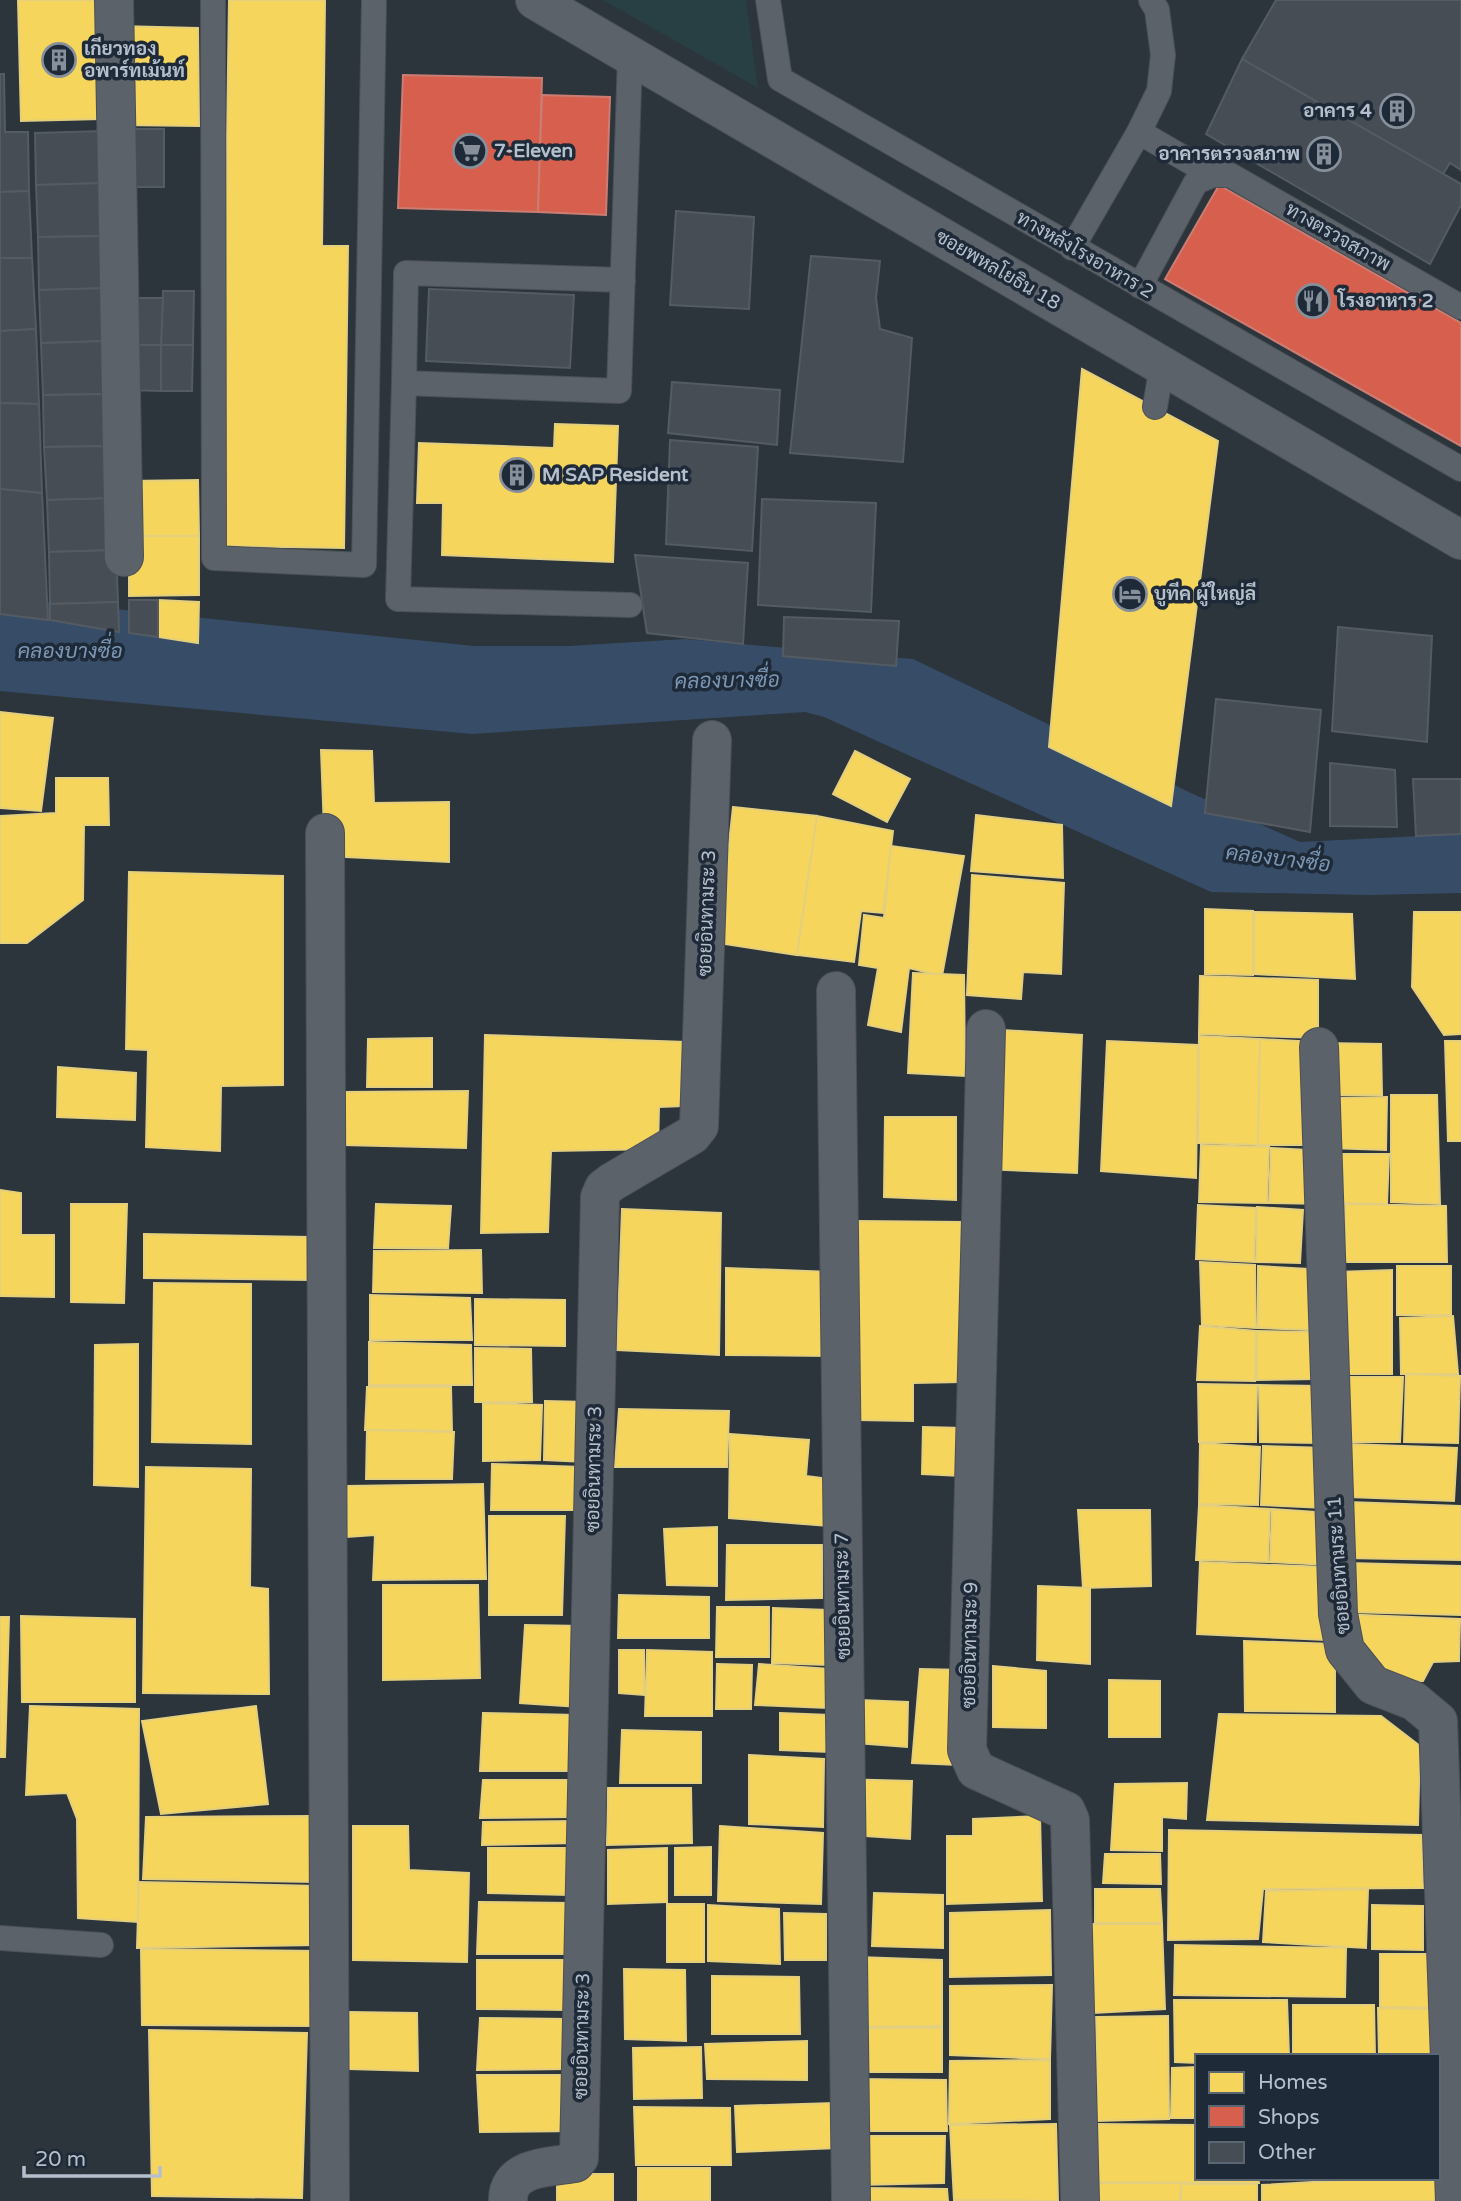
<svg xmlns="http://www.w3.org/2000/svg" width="1461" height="2201" viewBox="0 0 1461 2201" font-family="'Varela Round',Sarabun,sans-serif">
  <rect width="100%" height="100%" fill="#2c343c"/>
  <!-- green -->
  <path fill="#283f43" d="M603,0H746L758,88Z"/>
  <!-- water -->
  <path fill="#374d67" d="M0,597L474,646H569L685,639L913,659L1191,793L1300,842L1461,834V893L1369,895L1211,892L824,717L805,712L472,734L0,691Z"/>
  <!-- homes -->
  <g fill="#f6d55c" stroke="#e3cf7e" stroke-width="2">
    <path d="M18,0H98L101,119L21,121Z"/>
    <path d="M229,0H325L322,246H348L344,548L221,546Z"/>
    <path d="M118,26L198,28L199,126L121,125Z"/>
    <path d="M1082,369L1218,441L1171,806L1049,747Z"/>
    <path d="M555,424L618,426L613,562L442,555L443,503H417L419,443L554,448Z"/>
    <path d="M198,480L199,536H129L128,481Z"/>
    <path d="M129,536H199V595L129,596Z"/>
    <path d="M158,600L199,602L198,643L158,637Z"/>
    <path d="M0,712L53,718L41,811L0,808Z"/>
    <path d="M321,750L372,751L374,803L449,802V862L325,856Z"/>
    <path d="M855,751L910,779L887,822L833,794Z"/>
    <path d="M56,778H108L109,825H84L83,900L27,943H0V816L56,813Z"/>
    <path d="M733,807L817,816L797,955L718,943Z"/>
    <path d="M976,815L1062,825L1063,878L971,871Z"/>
    <path d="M817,816L893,831L883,913L861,911L854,962L797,955Z"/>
    <path d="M891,846L964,856L942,976L909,968L901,1032L868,1025L878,968L859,965L864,915L884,918Z"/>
    <path d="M129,872L283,876V1085L221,1086L220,1151L146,1147L148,1050L126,1049Z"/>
    <path d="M972,875L1064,883L1061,974L1023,972L1021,999L967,995Z"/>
    <path d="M1205,909L1253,911V975L1205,974Z"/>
    <path d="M1254,912L1352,914L1355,979L1254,974Z"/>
    <path d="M1414,912H1461V1034L1444,1035L1412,987Z"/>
    <path d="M913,973L964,975L965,1076L908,1073Z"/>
    <path d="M1200,976L1318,980V1038L1199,1034Z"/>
    <path d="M986,1029L1082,1035L1077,1173L982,1169Z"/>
    <path d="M485,1035L686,1042L683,1106L659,1107L658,1149L551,1151L548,1232L481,1233Z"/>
    <path d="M1199,1036L1260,1039L1258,1145L1198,1143Z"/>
    <path d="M432,1038V1087H367L368,1039Z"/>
    <path d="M1260,1039L1316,1042L1314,1145H1258Z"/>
    <path d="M1107,1041L1198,1045L1196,1178L1101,1171Z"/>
    <path d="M1445,1041H1461V1141H1448Z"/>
    <path d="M1324,1043L1381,1044L1382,1095H1326Z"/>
    <path d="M58,1067L136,1073L135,1120L57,1117Z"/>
    <path d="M468,1091L466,1148L343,1145V1092Z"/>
    <path d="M1391,1095H1437L1440,1204L1391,1202Z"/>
    <path d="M1387,1097L1386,1150L1329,1148L1327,1098Z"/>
    <path d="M885,1117H956V1200L884,1197Z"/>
    <path d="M1201,1145L1269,1147L1267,1203L1199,1202Z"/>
    <path d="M1271,1148L1327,1151V1204L1269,1203Z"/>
    <path d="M1332,1154H1389L1387,1204L1332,1203Z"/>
    <path d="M0,1190L21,1193V1235H54V1297L0,1296Z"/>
    <path d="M71,1204H127L124,1303L71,1302Z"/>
    <path d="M376,1204L451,1206L448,1248H374Z"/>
    <path d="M1345,1204L1446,1206L1447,1262H1345Z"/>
    <path d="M1198,1205L1256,1208L1254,1262L1196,1259Z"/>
    <path d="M1257,1207L1303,1210L1300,1263L1256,1262Z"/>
    <path d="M622,1209L721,1213L719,1355L617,1350Z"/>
    <path d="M857,1221L964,1222L961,1382L913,1383V1421L857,1420Z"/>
    <path d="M144,1234L310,1237V1280L144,1278Z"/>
    <path d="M481,1250L482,1293L373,1292L374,1251Z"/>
    <path d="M1200,1262L1255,1265L1256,1328L1202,1325Z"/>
    <path d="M1258,1266L1308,1269L1309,1330L1258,1328Z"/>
    <rect x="1397" y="1266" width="54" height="49"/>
    <path d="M726,1268L831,1272L829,1356L726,1355Z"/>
    <path d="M1392,1270V1374H1338L1337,1272Z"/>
    <path d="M154,1283L251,1284V1444L152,1442Z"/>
    <path d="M370,1295L470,1298L472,1340H370Z"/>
    <path d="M475,1299L565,1300V1346L475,1345Z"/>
    <path d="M1453,1316L1458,1374H1401L1400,1318Z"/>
    <path d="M1200,1326L1256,1331L1255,1381L1197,1380Z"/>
    <path d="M1257,1331L1316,1332V1379L1257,1380Z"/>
    <path d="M369,1342L471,1345L472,1385H369Z"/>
    <path d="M138,1344V1487L94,1485L95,1345Z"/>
    <path d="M475,1348L531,1349L532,1402H475Z"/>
    <path d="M1406,1374L1460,1376L1458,1443L1404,1442Z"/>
    <path d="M1339,1377H1403L1400,1442H1339Z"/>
    <path d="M1198,1384L1257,1385L1256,1442H1199Z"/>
    <path d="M1259,1385L1321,1386L1320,1443L1260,1442Z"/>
    <path d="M367,1387H451L452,1431L365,1430Z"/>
    <path d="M545,1401L588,1402L586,1462L544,1460Z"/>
    <path d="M483,1403L542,1405L540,1460L483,1461Z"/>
    <path d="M619,1409L729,1411L727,1467H615Z"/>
    <path d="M923,1427L964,1428L961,1476L922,1474Z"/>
    <path d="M367,1430L454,1432L452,1479H366Z"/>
    <path d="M730,1434L809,1440L806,1476L829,1479L828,1526L729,1518Z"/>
    <path d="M1200,1443L1260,1447L1258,1505L1199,1504Z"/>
    <path d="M1349,1444L1457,1448L1454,1501L1349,1497Z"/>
    <path d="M1263,1446L1326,1448L1325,1508L1261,1505Z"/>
    <path d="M492,1464L582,1467V1510H491Z"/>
    <path d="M146,1467L251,1469L250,1587L268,1589L269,1694L143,1693Z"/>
    <path d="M483,1484L486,1579L373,1580L375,1535L347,1537L346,1486Z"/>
    <path d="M1348,1502L1461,1506V1560L1344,1558Z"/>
    <path d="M1199,1505L1270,1509L1268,1562L1196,1560Z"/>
    <path d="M1272,1509L1330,1513L1329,1565L1270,1562Z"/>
    <path d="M1078,1510H1150L1151,1586L1083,1588Z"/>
    <path d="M489,1516H565L562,1615H489Z"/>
    <path d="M717,1527V1586L667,1585L664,1529Z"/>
    <path d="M727,1545H822V1598L726,1600Z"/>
    <path d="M1200,1562L1325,1567V1640L1197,1634Z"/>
    <path d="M1349,1563L1461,1566V1615L1348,1612Z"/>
    <path d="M383,1585H478L480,1678L383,1680Z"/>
    <path d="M1038,1586L1090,1588V1664L1037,1660Z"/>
    <path d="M619,1595L709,1597V1638H618Z"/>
    <path d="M717,1607H769V1657H716Z"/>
    <path d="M773,1608L828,1610L827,1665L772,1663Z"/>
    <path d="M1338,1614L1460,1619L1459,1661L1433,1662L1423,1681H1355Z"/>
    <path d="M21,1616L135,1619V1702H22Z"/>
    <path d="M0,1617H9L5,1757H0Z"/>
    <path d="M525,1625L583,1626L579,1707L520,1703Z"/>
    <path d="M1244,1641L1335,1644V1712L1245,1711Z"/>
    <path d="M619,1650H644V1695L619,1693Z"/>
    <path d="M647,1650L712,1652V1716H645Z"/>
    <path d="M717,1664L752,1665L751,1709H716Z"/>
    <path d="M759,1664L830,1669L828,1708L755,1705Z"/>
    <path d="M993,1666L1046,1671V1728L993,1727Z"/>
    <path d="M920,1669L963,1670L959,1765L912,1763Z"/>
    <path d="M1109,1680L1160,1681V1737H1109Z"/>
    <path d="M860,1700L908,1702L907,1747L856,1743Z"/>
    <path d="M30,1706L139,1709L138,1922L78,1918L77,1819L67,1793L26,1795Z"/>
    <path d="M256,1706L268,1804L161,1814L142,1721Z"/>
    <path d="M483,1713L577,1715V1771H480Z"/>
    <path d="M780,1713L830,1715V1752L780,1750Z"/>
    <path d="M1219,1714L1381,1716L1420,1746L1418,1825L1207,1820Z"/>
    <path d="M622,1730L701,1732V1783H620Z"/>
    <path d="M749,1755L824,1759L823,1827L749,1824Z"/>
    <path d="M837,1779L912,1781L910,1839L835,1834Z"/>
    <path d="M483,1780H576L574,1817L480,1818Z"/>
    <path d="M1187,1783L1186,1819L1162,1817V1851L1111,1850L1115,1784Z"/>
    <path d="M608,1788H691L692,1843L607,1845Z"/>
    <path d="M315,1816V1882L143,1879L146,1817Z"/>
    <path d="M1040,1816L1042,1901L947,1904V1836H973V1819Z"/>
    <path d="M576,1821V1843L482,1845L483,1822Z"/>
    <path d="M353,1826H408L409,1870L469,1873L467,1962L353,1960Z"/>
    <path d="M720,1826L823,1833L821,1904L718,1901Z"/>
    <path d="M1169,1830L1422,1835L1423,1888L1263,1889L1258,1939L1168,1940Z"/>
    <path d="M711,1847V1895H675V1848Z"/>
    <path d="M488,1848H569L568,1895L488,1893Z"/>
    <path d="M667,1848V1902L608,1904V1850Z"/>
    <path d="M1105,1854H1160L1161,1884L1103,1883Z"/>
    <path d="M139,1882L319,1886V1945L137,1948Z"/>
    <path d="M1095,1889H1160L1162,1923H1095Z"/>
    <path d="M1368,1889L1366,1948L1263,1942L1266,1891Z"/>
    <path d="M874,1893L943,1895V1948L872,1946Z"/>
    <path d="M479,1902L572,1903L574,1954H477Z"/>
    <rect x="667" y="1904" width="37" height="58"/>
    <path d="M708,1905L779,1909L780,1964L708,1961Z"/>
    <path d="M1372,1905L1423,1906V1950L1372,1949Z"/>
    <path d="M1050,1910L1051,1975L950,1977V1913Z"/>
    <path d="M784,1913L826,1914V1960H785Z"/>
    <path d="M1092,1924H1162L1165,2009L1094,2013Z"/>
    <path d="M1175,1945L1346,1948L1345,1997L1174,1995Z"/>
    <path d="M141,1949L319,1951L317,2026L142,2025Z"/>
    <path d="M1380,1954H1432L1433,2008L1380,2007Z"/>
    <path d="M857,1957L942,1960V2026L857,2027Z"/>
    <path d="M477,1960H566V2010L477,2009Z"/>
    <path d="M624,1969L685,1970L686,2041L625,2039Z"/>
    <path d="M712,1976L799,1977L800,2034H712Z"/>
    <path d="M1052,1985L1050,2059L950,2055V1986Z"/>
    <path d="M1174,2000H1287L1289,2056H1197V2063L1175,2062Z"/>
    <path d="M1293,2005H1374L1375,2056H1293Z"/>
    <path d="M1378,2008L1434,2009V2056H1379Z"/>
    <path d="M349,2012L417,2013L418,2071L349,2069Z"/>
    <path d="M1168,2016L1169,2119L1097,2121L1096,2017Z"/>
    <path d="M480,2018L568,2019V2069L477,2070Z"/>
    <path d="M862,2028H942V2072H861Z"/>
    <path d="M149,2030L307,2033L302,2198L152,2196Z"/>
    <path d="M807,2041V2080L707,2079L705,2044Z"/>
    <path d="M701,2047L702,2098L634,2099L633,2048Z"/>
    <path d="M1050,2060V2119L949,2124L950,2061Z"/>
    <path d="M1197,2067V2118H1171L1172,2068Z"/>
    <path d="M477,2075H571L579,2131L480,2132Z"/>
    <path d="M858,2079L946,2080L947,2131H858Z"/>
    <path d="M834,2103L838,2148L737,2152L735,2106Z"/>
    <path d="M634,2107L730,2108L731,2165H636Z"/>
    <path d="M1056,2124L1058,2201L954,2200L950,2125Z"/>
    <path d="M1098,2124L1197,2125V2178H1258L1259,2183L1098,2182Z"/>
    <path d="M859,2136H945L944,2183L859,2185Z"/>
    <rect x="638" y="2168" width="72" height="33"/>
    <rect x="557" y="2174" width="56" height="27"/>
    <path d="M1381,2178H1438L1442,2201H1262V2185Z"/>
    <path d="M1097,2183H1181L1180,2201H1097Z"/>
    <rect x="1181" y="2184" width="76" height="17"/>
    <path d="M865,2188L947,2189L948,2201H864Z"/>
  </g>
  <!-- shops -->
  <g fill="#d6604d" stroke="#cc7d73" stroke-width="2">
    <path d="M403,75L542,78L538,212L398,208Z"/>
    <path d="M542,95L610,97L606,215L538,212Z"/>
    <path d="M1219,185L1461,323V446L1165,279Z"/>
  </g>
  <!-- building -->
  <g fill="#464d54" stroke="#545b63" stroke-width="2">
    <path d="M1276,0H1461V170L1450,163L1443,174L1242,59Z"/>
    <path d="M1242,59L1461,184V205L1430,264L1206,134Z"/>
    <path d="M0,74H4L5,132H28L29,191L0,192Z"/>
    <rect x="121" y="129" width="43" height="58"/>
    <path d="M103,131L104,183L36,185L35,133Z"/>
    <path d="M104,183L106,236L38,237L36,185Z"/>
    <path d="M29,191L32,258H0V192Z"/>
    <path d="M676,211L754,217L749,309L670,305Z"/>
    <path d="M106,236L107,288L39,290L38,237Z"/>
    <path d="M811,256L880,261L876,298L880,329L912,338L903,462L790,453Z"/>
    <path d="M0,258H32L36,329L0,331Z"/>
    <path d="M107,288L109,341L41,343L39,290Z"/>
    <path d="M429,289L574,295L570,368L426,361Z"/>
    <path d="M163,291H194L193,345H161Z"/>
    <path d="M125,298H163L161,345H126Z"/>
    <path d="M36,329L39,404L0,403V331Z"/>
    <path d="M109,341L111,394L43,395L41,343Z"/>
    <path d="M126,345H161V391L126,390Z"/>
    <path d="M161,345H193L192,391H161Z"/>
    <path d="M672,382L780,390L777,445L668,433Z"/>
    <path d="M111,394L112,446L44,447L43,395Z"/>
    <path d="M0,403L39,404L42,493L0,489Z"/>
    <path d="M670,440L758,447L752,551L666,544Z"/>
    <path d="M112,446L115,498L47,500L44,447Z"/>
    <path d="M0,489L42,493L48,620L0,614Z"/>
    <path d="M115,498L116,550L49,552L47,500Z"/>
    <path d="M762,499L876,503L871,612L758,605Z"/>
    <path d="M116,550L118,602L50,604L49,552Z"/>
    <path d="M635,555L748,563L743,644L647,633Z"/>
    <path d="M129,600H158V637L129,633Z"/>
    <path d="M118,602L119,632L50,620V604Z"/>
    <path d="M784,617L899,621L896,666L783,656Z"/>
    <path d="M1338,627L1432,636L1427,742L1332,731Z"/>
    <path d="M1216,699L1321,710L1310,832L1205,813Z"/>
    <path d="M1330,763L1395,770L1397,827L1330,826Z"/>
    <path d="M1413,779H1461V834L1416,836Z"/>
  </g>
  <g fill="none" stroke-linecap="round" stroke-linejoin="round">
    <!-- service casing -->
    <g stroke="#4a5056" stroke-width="26">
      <g id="service">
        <path d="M213,0L214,558L364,565L374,0"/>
        <path d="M768,0L780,79L1461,469"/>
        <path d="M1139,132L1213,175"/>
        <path d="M1072,248L1139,132L1159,91L1163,55L1157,10L1151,0"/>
        <path d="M623,280L406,273L404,383L619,391L630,56"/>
        <path d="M1140,286L1196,182L1213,175H1230L1461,307"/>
        <path d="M404,383L398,599L630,605"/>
        <path d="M1155,407L1162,365"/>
        <path d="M0,1938L101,1945"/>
      </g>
    </g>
    <!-- minor casing -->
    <g stroke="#4a5056" stroke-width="40">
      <g id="minor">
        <path d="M114,0L124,557"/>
        <path d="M325,833L330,2201"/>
        <path d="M836,991L851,2201"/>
        <path d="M986,1029L967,1750L976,1770L1066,1811L1070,1820L1080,2201"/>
        <path d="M1319,1047L1338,1614L1345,1650L1373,1685L1414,1701L1438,1721L1455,2201"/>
        <path d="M508,2201C507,2166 550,2167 575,2163L579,2158L600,1197L604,1188L612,1182L692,1135L699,1126L712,740"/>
      </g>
    </g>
    <!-- tertiary casing -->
    <g stroke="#4a5056" stroke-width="40">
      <path id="tertiary" d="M535,0L1461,540"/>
    </g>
    <!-- service -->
    <use href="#service" stroke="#5c6269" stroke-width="24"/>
    <!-- minor -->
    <use href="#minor" stroke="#5c6269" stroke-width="38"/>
    <!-- tertiary -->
    <use href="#tertiary" stroke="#5c6269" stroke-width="38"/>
  </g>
  <!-- icons -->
  <defs>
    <g id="building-ring" transform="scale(1.75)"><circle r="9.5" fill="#1e2a38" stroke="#868f9a" stroke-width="1.5"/><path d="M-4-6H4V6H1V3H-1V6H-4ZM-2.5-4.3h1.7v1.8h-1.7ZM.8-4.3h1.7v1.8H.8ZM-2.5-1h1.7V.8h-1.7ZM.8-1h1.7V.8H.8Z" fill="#868f9a"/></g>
    <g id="supermarket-ring" transform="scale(1.75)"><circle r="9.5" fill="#1e2a38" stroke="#868f9a" stroke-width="1.5"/><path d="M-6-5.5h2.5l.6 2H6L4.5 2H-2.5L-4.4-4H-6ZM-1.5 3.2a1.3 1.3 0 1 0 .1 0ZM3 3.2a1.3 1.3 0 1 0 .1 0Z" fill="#868f9a"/></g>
    <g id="restaurant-ring" transform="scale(1.75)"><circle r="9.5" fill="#1e2a38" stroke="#868f9a" stroke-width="1.5"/><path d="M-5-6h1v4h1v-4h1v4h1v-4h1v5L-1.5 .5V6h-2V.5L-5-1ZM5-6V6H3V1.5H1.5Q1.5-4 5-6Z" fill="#868f9a"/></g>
    <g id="hotel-ring" transform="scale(1.75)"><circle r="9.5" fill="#1e2a38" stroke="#868f9a" stroke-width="1.5"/><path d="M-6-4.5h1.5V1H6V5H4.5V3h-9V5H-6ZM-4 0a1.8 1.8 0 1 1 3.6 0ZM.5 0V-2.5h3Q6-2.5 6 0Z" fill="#868f9a"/></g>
  </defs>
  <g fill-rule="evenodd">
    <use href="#building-ring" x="59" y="60"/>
    <use href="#building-ring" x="1397" y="111"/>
    <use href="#supermarket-ring" x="470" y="151"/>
    <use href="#building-ring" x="1324" y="154"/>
    <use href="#restaurant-ring" x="1313" y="301"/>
    <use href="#building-ring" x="517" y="475"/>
    <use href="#hotel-ring" x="1130" y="594"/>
  </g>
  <g text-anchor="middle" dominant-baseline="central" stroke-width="7" stroke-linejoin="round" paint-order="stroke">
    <!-- poi labels -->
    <g font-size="19" font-weight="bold" fill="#b6c0cc" stroke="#1e2a38" text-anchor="start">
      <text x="84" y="49">เกียวทอง<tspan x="84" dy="22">อพาร์ทเม้นท์</tspan></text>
      <text x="1372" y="111" text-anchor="end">อาคาร 4</text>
      <text x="494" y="151">7-Eleven</text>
      <text x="1300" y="154" text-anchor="end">อาคารตรวจสภาพ</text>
      <text x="1338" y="301">โรงอาหาร 2</text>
      <text x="542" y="475">M SAP Resident</text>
      <text x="1154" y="594">บูทีค ผู้ใหญ่ลี</text>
    </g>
    <!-- street labels -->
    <g font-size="19" fill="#b6c0cc" stroke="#1e2a38">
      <text transform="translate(1338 237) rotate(30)">ทางตรวจสภาพ</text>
      <text transform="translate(1085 255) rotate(30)">ทางหลังโรงอาหาร 2</text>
      <text transform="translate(998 270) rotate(30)">ซอยพหลโยธิน 18</text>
      <text transform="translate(707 913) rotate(-88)">ซอยอินทามระ 3</text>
      <text transform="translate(594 1469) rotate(-89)">ซอยอินทามระ 3</text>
      <text transform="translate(1339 1565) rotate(-94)">ซอยอินทามระ 11</text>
      <text transform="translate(843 1596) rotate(-91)">ซอยอินทามระ 7</text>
      <text transform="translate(970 1645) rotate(-89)">ซอยอินทามระ 9</text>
      <text transform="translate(582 2036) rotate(-89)">ซอยอินทามระ 3</text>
    </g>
    <!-- water labels -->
    <g font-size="21" font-style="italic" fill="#7c97b5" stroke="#1e2a38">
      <text x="70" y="651">คลองบางซื่อ</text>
      <text transform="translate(727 681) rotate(-1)">คลองบางซื่อ</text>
      <text transform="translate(1278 859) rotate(7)">คลองบางซื่อ</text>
    </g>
  </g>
  <!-- legend -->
  <rect x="1195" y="2054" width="245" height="126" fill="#1e2a38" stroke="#5b6673" stroke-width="2"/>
  <rect x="1209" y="2072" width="35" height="21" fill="#f6d55c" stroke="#5b6673" stroke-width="2"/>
  <text x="1258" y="2089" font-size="21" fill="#b6c0cc">Homes</text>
  <rect x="1209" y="2106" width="35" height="21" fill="#d6604d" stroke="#5b6673" stroke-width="2"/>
  <text x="1258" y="2124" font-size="21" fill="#b6c0cc">Shops</text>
  <rect x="1209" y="2142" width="35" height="21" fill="#464d54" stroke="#5b6673" stroke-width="2"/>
  <text x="1258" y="2159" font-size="21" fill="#b6c0cc">Other</text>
  <!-- scale -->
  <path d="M24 2166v10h136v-10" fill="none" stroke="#b6c0cc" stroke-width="3.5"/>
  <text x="35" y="2166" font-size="21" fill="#b6c0cc" stroke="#1e2a38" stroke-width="5" paint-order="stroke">20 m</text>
</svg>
